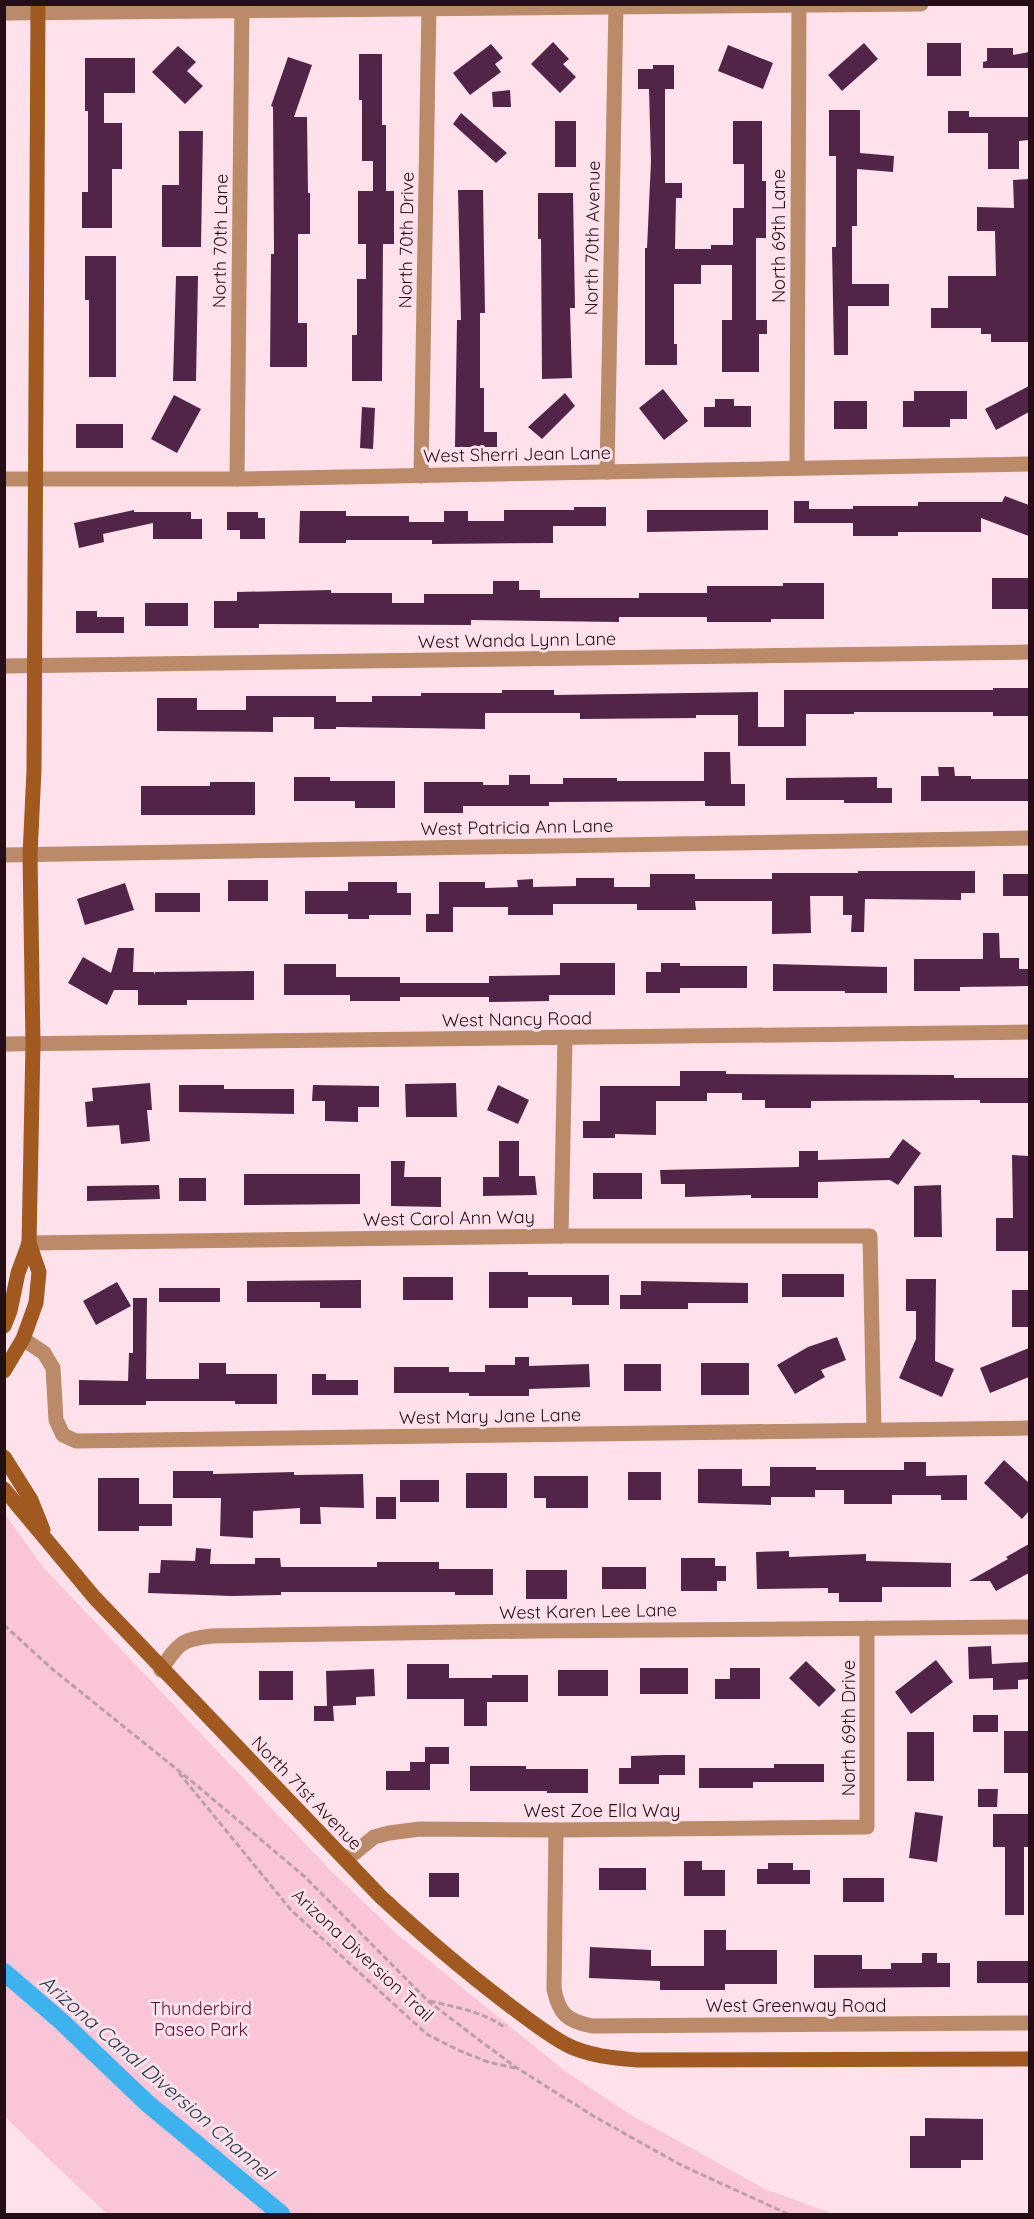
<svg xmlns="http://www.w3.org/2000/svg" width="1034" height="2219" viewBox="0 0 1034 2219" font-family="Quicksand,sans-serif">
  <rect width="100%" height="100%" fill="#fee1ea"/>
  <!-- green -->
  <path fill="#f9c5d7" d="M4,1513L43,1567L331,1871L398,1935L471,1995L565,2071L631,2115L765,2189L833,2214H107L5,2117Z"/>
  <g fill="none" stroke-linecap="round" stroke-linejoin="round">
    <!-- canal -->
    <path stroke="#3cb2ef" stroke-width="18" d="M4,1972L61,2021L147,2103L281,2214"/>
  </g>
  <!-- building -->
  <g fill="#522548">
    <path d="M553,42L569,59L563,64L576,77L560,93L531,64Z"/>
    <path d="M864,43L878,59L842,91L828,75Z"/>
    <rect x="927" y="43" width="34" height="33"/>
    <path d="M491,44L503,58L495,64L501,72L470,95L453,73Z"/>
    <path d="M728,45L773,63L763,89L718,71Z"/>
    <path d="M178,46L196,62L187,71L203,86L185,104L152,72Z"/>
    <path d="M987,48H1013V55L1029,52V68H983V62L987,61Z"/>
    <path d="M359,54H382V125H386V191H394V244H383L382,381H352V335H357V279H366V244H358V191H373V161H362V100H359Z"/>
    <path d="M288,57L312,65L294,117H307L308,193H310V234H298V323H307V367H270L271,254H274L273,107L271,106Z"/>
    <path d="M85,58H135V93H104V123H122V169H112V228H82V192H88V111H85Z"/>
    <path d="M653,65H674V89H665V183H682V198H676L675,249H711V245H733V208H744V164H733V121H762V181H766V238H756V320H767V334H759V372H722V320H732V265H701V284H674V344H677V365H645V248H647L651,161L649,89H638V69H653Z"/>
    <path d="M510,90L511,107H493L492,92Z"/>
    <path d="M829,110H860V153L894,156L893,172L857,169V226H852V284H889V306H848V355H834L832,247H836V156H829Z"/>
    <path d="M948,111H969V117H1029V140L1019,141V169H988V133H948Z"/>
    <path d="M461,113L507,153L496,163L453,124Z"/>
    <rect x="555" y="121" width="21" height="46"/>
    <path d="M179,131H203L201,247H162V185H179Z"/>
    <path d="M1029,179V342H991V334H981V328H931V308H948V276H996L995,231H977V207L1014,208L1013,180Z"/>
    <path d="M458,190H483L485,313H480V388H484V432H497V447H455L457,320H461Z"/>
    <path d="M538,193H573L575,308H570L572,378L542,379L541,239H538Z"/>
    <path d="M85,256H116V377H89V300H85Z"/>
    <path d="M176,276H198L196,381H173Z"/>
    <path d="M1029,386V412L996,430L985,409Z"/>
    <path d="M663,389L688,421L664,440L639,408Z"/>
    <path d="M914,391H967V419H950V427H903V401H914Z"/>
    <path d="M565,393L575,406L542,439L528,427Z"/>
    <path d="M174,395L201,409L177,453L151,439Z"/>
    <path d="M715,399H734V406H751V427H704V407H715Z"/>
    <rect x="834" y="401" width="33" height="28"/>
    <path d="M362,407L375,408L373,449L360,448Z"/>
    <rect x="76" y="424" width="47" height="24"/>
    <path d="M1005,496L1029,505V536L981,518V532H898V536H853V523H794V501H809V509H853V506H918V502H1002Z"/>
    <path d="M574,507H606V526H553V543L432,544V540H346V543H299L300,511H346V516H409V522H444V511H468V521H504V510H574Z"/>
    <path d="M134,510V512H191V519H202V539H153V523L103,534L104,542L79,548L74,523Z"/>
    <path d="M647,510H768V530L647,532Z"/>
    <path d="M227,512H258V518H265V539H240V530H227Z"/>
    <rect x="992" y="578" width="37" height="31"/>
    <path d="M493,581H519V590H540V598H639V593H707V586H783V583H824V619H771V622H707V617H619V622L471,620V625L259,624V628H214V601H237V592L331,590V593H392V603H424V594H493Z"/>
    <rect x="145" y="603" width="43" height="23"/>
    <path d="M76,611H97V617H124V633H76Z"/>
    <path d="M993,688H1029V716H993V712H854V714H806V746H738V715H696V718L580,719V713H485V729L336,727V729H314V717H273V732L157,731V698H197V710H246V696H336V702H372V696H421V693H502V690H554V695L758,692V727H784V690H993Z"/>
    <path d="M704,752H730L731,784H745V806H705V801L549,802V806H463V813H424V782H483V785H509V775H530V784H563V778H617V781H704Z"/>
    <path d="M938,767H954L955,776H971V779H1028V801H921V776H939Z"/>
    <path d="M294,777H330V781H395V808H355V801H294Z"/>
    <path d="M877,777V788H892V803H844V800H786V778Z"/>
    <path d="M210,782H255V815H141V786H210Z"/>
    <path d="M858,871H975V893H961V900L865,899L864,932H851L852,915H843V896H810L811,933L772,934V901H695L696,910H637V904H553V915H508V907H453V932H426V914H439V882H485V888L518,887L517,880L533,879V887L576,886V878H614V887H650V874H695V879H772V873H858Z"/>
    <rect x="1003" y="874" width="26" height="22"/>
    <rect x="228" y="880" width="40" height="21"/>
    <path d="M348,882H397V893H411V915H369V919H348V914H305V891H348Z"/>
    <path d="M125,883L134,910L85,925L77,899Z"/>
    <rect x="155" y="893" width="45" height="19"/>
    <path d="M983,933H999L1000,958H1019V969H1028V986L960,987V991H914V959H983Z"/>
    <path d="M118,948H134L133,972H154L155,975V972L254,971V1000H187V1005H138V990H114L107,1005L68,983L83,957L111,973Z"/>
    <path d="M560,963H615V995H549V1001L489,1002V997H400V1001H350V995H284V964H336V977H400V983H489V976L560,975Z"/>
    <path d="M661,963H680V966H747V988H680V993H646V972H661Z"/>
    <path d="M773,964L887,967V993H845V991H773Z"/>
    <path d="M680,1071H726V1074L954,1075V1078H1029V1103H980V1100L811,1101V1108H765V1100H742V1093H707V1101H656V1135L615,1134V1138H583V1121H600V1086H680Z"/>
    <path d="M150,1083L152,1110H147L150,1141L121,1144L119,1125L87,1127L85,1102L93,1101L92,1088Z"/>
    <path d="M456,1083L457,1117H406L405,1084Z"/>
    <path d="M179,1085H224V1089H294V1114L179,1112Z"/>
    <path d="M313,1085L379,1086V1107H358V1122L325,1121V1101H312Z"/>
    <path d="M498,1085L529,1100L518,1124L487,1110Z"/>
    <path d="M903,1139L921,1153L898,1185L890,1180L818,1182V1198H751V1195L685,1197V1184H661L660,1170L799,1167V1151H818V1160L889,1158Z"/>
    <path d="M499,1141H519V1176H535L537,1195L483,1196V1177H499Z"/>
    <path d="M1012,1155L1029,1156V1251H996V1218H1013Z"/>
    <path d="M391,1161H405L404,1177H441V1207L391,1206Z"/>
    <rect x="593" y="1173" width="49" height="26"/>
    <path d="M244,1174H360V1204L244,1205Z"/>
    <rect x="179" y="1178" width="27" height="23"/>
    <path d="M159,1185L160,1199L87,1201V1186Z"/>
    <path d="M941,1185L942,1237H914V1186Z"/>
    <path d="M489,1272H528V1275H609V1305H572V1297H528V1308H489Z"/>
    <rect x="782" y="1274" width="62" height="23"/>
    <rect x="403" y="1277" width="50" height="23"/>
    <path d="M906,1279H936L935,1361L954,1369L942,1397L899,1378L916,1339V1311H906Z"/>
    <path d="M361,1280V1308H320V1302H247V1281Z"/>
    <path d="M641,1281L748,1283V1303H688V1309H620V1295H641Z"/>
    <path d="M117,1282L131,1306L96,1325L83,1301Z"/>
    <rect x="159" y="1288" width="61" height="14"/>
    <rect x="1012" y="1290" width="17" height="37"/>
    <path d="M133,1298H147L146,1379H199V1363H226V1374H277V1404H235V1401H146V1405H79V1380L128,1381L129,1353H133Z"/>
    <path d="M837,1337L846,1360L821,1370L825,1377L795,1394L777,1365L808,1347Z"/>
    <path d="M1029,1348V1377L990,1393L980,1368Z"/>
    <path d="M515,1357H529V1366L589,1364L590,1387L529,1389V1396H469V1393H394V1367H449V1372H485V1365H515Z"/>
    <rect x="701" y="1363" width="48" height="32"/>
    <rect x="624" y="1364" width="37" height="27"/>
    <path d="M312,1374H326V1380H358V1395H312Z"/>
    <path d="M1004,1460L1029,1483V1511L1022,1519L984,1483Z"/>
    <path d="M904,1462H926V1476L967,1475V1500H941V1495H892V1504H844V1490H815V1497H771V1505L698,1503V1469H742V1486H770V1467H816V1470H904Z"/>
    <path d="M173,1471H213V1474L294,1472V1475L363,1474L364,1508L320,1507L321,1524H300V1508L253,1511V1538L220,1536L221,1498H173Z"/>
    <rect x="628" y="1472" width="33" height="28"/>
    <rect x="466" y="1473" width="41" height="35"/>
    <path d="M534,1476H588V1508H546V1498H534Z"/>
    <path d="M98,1478H139V1504H172V1526H139V1531H98Z"/>
    <rect x="400" y="1480" width="39" height="22"/>
    <rect x="376" y="1497" width="20" height="22"/>
    <path d="M1029,1544V1573L996,1591L990,1581H969L1008,1559L1006,1557Z"/>
    <path d="M196,1548L211,1549L210,1564H255V1558H280L281,1567H377V1562H439V1569H493V1595H455V1592H281V1595L232,1596L148,1593L149,1573H160L161,1560L195,1561Z"/>
    <path d="M789,1551V1557L866,1554V1561L951,1563V1587H882V1602H839V1593H828V1588L757,1589L756,1552Z"/>
    <path d="M681,1558H715V1566H726V1581H717V1591H681Z"/>
    <rect x="602" y="1567" width="44" height="22"/>
    <rect x="526" y="1570" width="41" height="29"/>
    <path d="M991,1646L992,1664L1029,1662V1679L1018,1680V1689L993,1690V1678L969,1679L968,1647Z"/>
    <path d="M936,1660L953,1682L911,1714L895,1692Z"/>
    <path d="M806,1661L836,1690L819,1707L789,1678Z"/>
    <path d="M407,1664H449V1678H492V1675H528V1702H487V1726H464V1699H407Z"/>
    <rect x="640" y="1668" width="48" height="26"/>
    <path d="M730,1668H760V1699H715V1679H730Z"/>
    <path d="M374,1669L375,1696L356,1697V1705L333,1706L334,1721H314V1706H327L326,1671Z"/>
    <rect x="558" y="1670" width="50" height="26"/>
    <rect x="259" y="1671" width="34" height="29"/>
    <rect x="973" y="1715" width="25" height="17"/>
    <rect x="1004" y="1731" width="25" height="42"/>
    <rect x="907" y="1732" width="27" height="49"/>
    <path d="M425,1747H449V1764H430V1790H386V1771H410V1762H425Z"/>
    <path d="M665,1755H685V1775H659V1784H619V1768H631V1756Z"/>
    <path d="M774,1764H824V1782H753V1788H699V1768H774Z"/>
    <path d="M470,1766H526V1769H588V1793H547V1791H470Z"/>
    <path d="M978,1789H998L997,1807H978Z"/>
    <path d="M915,1812L943,1816L937,1862L909,1858Z"/>
    <path d="M993,1814H1029V1847H1024V1915H1005V1847H993Z"/>
    <path d="M684,1861H702V1870H725V1896H684Z"/>
    <path d="M768,1863H793V1870H810V1884H757V1869H768Z"/>
    <rect x="599" y="1868" width="47" height="22"/>
    <rect x="429" y="1873" width="30" height="24"/>
    <rect x="843" y="1878" width="41" height="24"/>
    <path d="M704,1930H726V1950H777V1984H725V1990H660V1981L589,1978L590,1947L651,1950V1966H704Z"/>
    <path d="M922,1953H937V1963H950V1987L814,1988V1955H862V1969H891V1963H922Z"/>
    <rect x="977" y="1961" width="52" height="22"/>
    <path d="M925,2118L983,2119V2160H961V2168H910V2136H925Z"/>
  </g>
  <g fill="none" stroke-linecap="round" stroke-linejoin="round">
    <!-- path -->
    <g stroke="#bb9fa8" stroke-width="3" stroke-dasharray="6 3" stroke-linecap="butt">
      <path d="M4,1625L51,1668L189,1779L304,1876L428,2001L483,2043L517,2068L595,2117L681,2165L788,2214"/>
      <path d="M179,1773L291,1910L408,2017L428,2035L458,2050L488,2062L515,2068"/>
      <path d="M430,2001C454,2007 484,2012 504,2027L506,2025"/>
    </g>
    <!-- street -->
    <g stroke="#bb8a68" stroke-width="15">
      <path d="M4,13L921,4"/>
      <path d="M797,468L799,6"/>
      <path d="M607,472L616,4"/>
      <path d="M421,476L429,4"/>
      <path d="M4,479H237L1030,464"/>
      <path d="M237,479L242,4"/>
      <path d="M4,666L1030,652"/>
      <path d="M4,855L1030,838"/>
      <path d="M4,1044L1030,1032"/>
      <path d="M561,1236L565,1038"/>
      <path d="M29,1243L561,1236H870L874,1430"/>
      <path d="M23,1339L44,1353L53,1368L56,1420L63,1435L76,1441L1030,1428"/>
      <path d="M161,1670C178,1644 181,1639 212,1636L532,1631L1030,1627"/>
      <path d="M556,1830L554,1989C559,2014 567,2021 592,2026L1030,2023"/>
      <path d="M346,1860L374,1837L389,1833L420,1829L556,1830L867,1827V1628"/>
    </g>
    <!-- secondary -->
    <g stroke="#a05a20" stroke-width="15">
      <path d="M4,1326L10,1311L18,1273L29,1243L33,1044L30,855L34,770L38,4"/>
      <path d="M4,1371L23,1339L36,1303L39,1272L29,1243"/>
      <path d="M4,1457L31,1500L43,1530"/>
      <path d="M4,1489L94,1597L381,1897C419,1932 458,1966 500,1998C521,2014 543,2032 567,2045C589,2056 614,2058 638,2060L1030,2059"/>
    </g>
  </g>
  <g text-anchor="middle" dominant-baseline="central" stroke-width="6" stroke-linejoin="round" paint-order="stroke">
    <!-- street labels -->
    <g font-size="18" fill="#260e17" stroke="#fee1ea">
      <text transform="translate(778 236) rotate(-90)">North 69th Lane</text>
      <text transform="translate(592 238) rotate(-89)">North 70th Avenue</text>
      <text transform="translate(406 240) rotate(-89)">North 70th Drive</text>
      <text transform="translate(220 241) rotate(-89)">North 70th Lane</text>
      <text transform="translate(517 454) rotate(-1)">West Sherri Jean Lane</text>
      <text transform="translate(517 640) rotate(-1)">West Wanda Lynn Lane</text>
      <text transform="translate(517 827) rotate(-1)">West Patricia Ann Lane</text>
      <text transform="translate(517 1019) rotate(-1)">West Nancy Road</text>
      <text transform="translate(449 1218) rotate(-1)">West Carol Ann Way</text>
      <text transform="translate(490 1416) rotate(-1)">West Mary Jane Lane</text>
      <text transform="translate(588 1611) rotate(-1)">West Karen Lee Lane</text>
      <text transform="translate(848 1728) rotate(-90)">North 69th Drive</text>
      <text transform="translate(307 1793) rotate(46)">North 71st Avenue</text>
      <text x="602" y="1810">West Zoe Ella Way</text>
      <text transform="translate(363 1955) rotate(43)">Arizona Diversion Trail</text>
      <text x="796" y="2005">West Greenway Road</text>
    </g>
    <!-- park labels -->
    <g font-size="18" fill="#621139" stroke="#fee1ea">
      <text x="201" y="2008">Thunderbird<tspan x="201" dy="21">Paseo Park</tspan></text>
    </g>
    <!-- water labels -->
    <g font-size="20" font-style="italic" fill="#233b49" stroke="#fee1ea">
      <text transform="translate(157 2077) rotate(41)">Arizona Canal Diversion Channel</text>
    </g>
  </g>
  <!-- border -->
  <rect width="1034" height="2219" fill="none" stroke="#260e17" stroke-width="12"/>
</svg>
